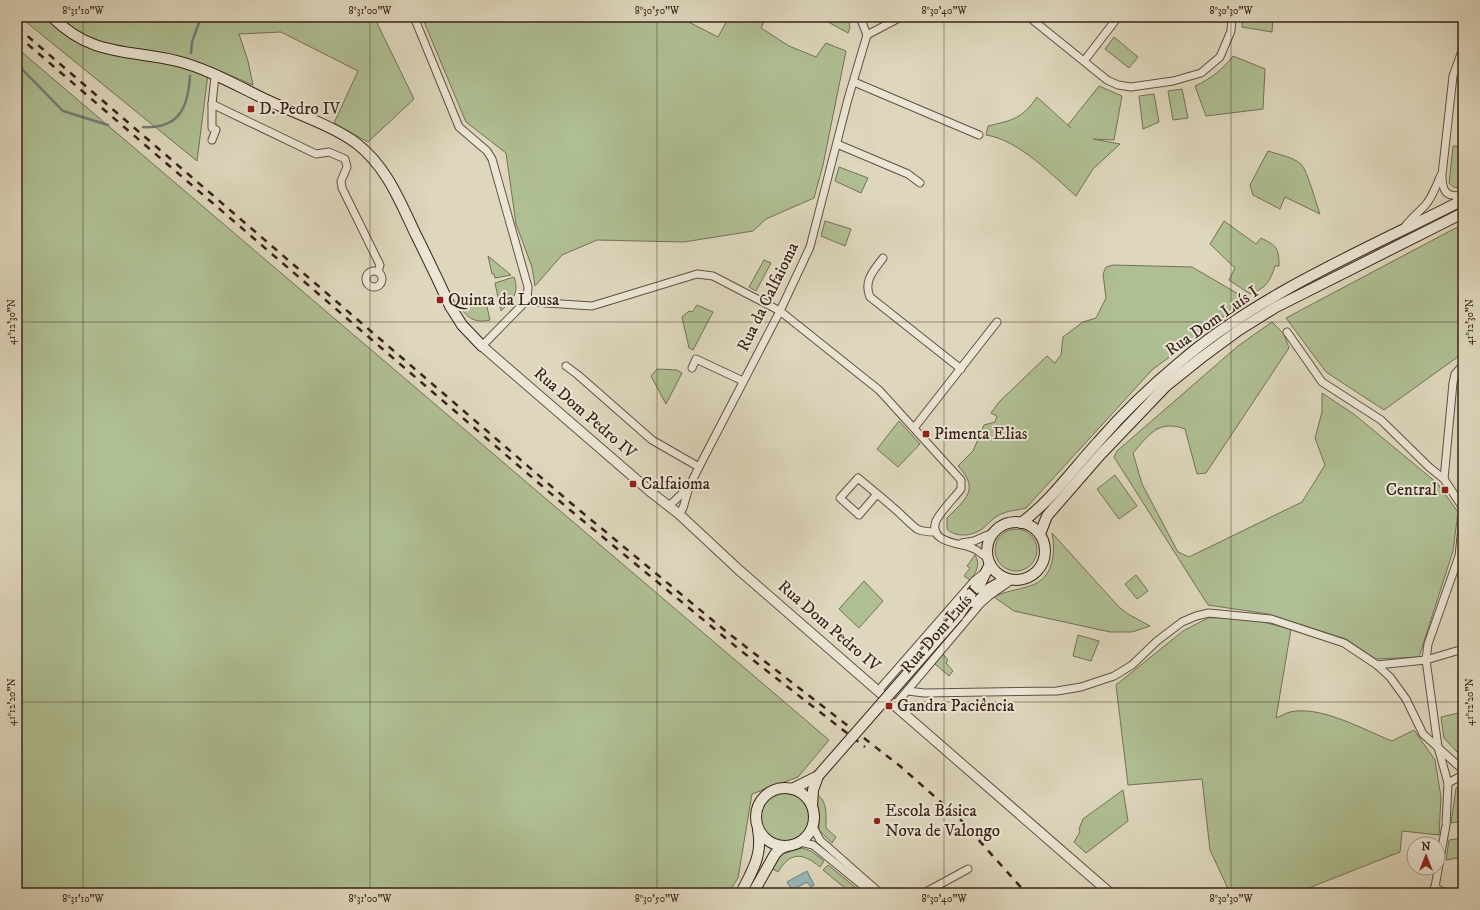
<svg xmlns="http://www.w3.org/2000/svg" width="1480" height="910" viewBox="0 0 1480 910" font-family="'IM FELL DW Pica',serif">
  <rect width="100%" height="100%" fill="#ded7bd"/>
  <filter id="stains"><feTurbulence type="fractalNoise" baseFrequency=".005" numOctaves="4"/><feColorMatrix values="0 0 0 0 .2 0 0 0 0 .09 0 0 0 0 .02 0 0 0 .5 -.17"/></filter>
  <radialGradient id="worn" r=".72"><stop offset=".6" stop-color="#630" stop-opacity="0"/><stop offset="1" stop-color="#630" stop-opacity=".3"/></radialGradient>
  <!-- green -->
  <g fill="#afbf93" stroke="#747156">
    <path d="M20,17H371L376,21L414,99L368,142L334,123L358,71L281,32L239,34L248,61L253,85L209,66L197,161Z"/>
    <path d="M422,17H679L718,37L729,17H766L761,28L789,46L816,57L826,43L846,51L823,165L814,198L766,219L753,231L684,242L597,240L562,255L535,286L532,267L516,224L506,153L466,122Z"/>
    <path d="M819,17H848L850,28L848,33Z"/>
    <path d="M1242,17H1273L1272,32L1242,27Z"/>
    <path d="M1114,37L1138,57L1129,68L1105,49Z"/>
    <path d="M17,48L829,740L798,777L752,794L738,878L728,893H17Z"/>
    <path d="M1233,56L1265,69L1263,109L1206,116L1195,86C1211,79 1223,69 1233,56Z"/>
    <path d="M1099,86L1122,96L1114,140L1093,139L1120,144L1093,169L1076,196C1052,175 1019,140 986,135L988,126C1013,120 1022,119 1037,97L1071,128L1068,125Z"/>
    <path d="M1182,89L1188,118L1173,120L1168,91Z"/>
    <path d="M1154,94L1159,122L1143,129L1139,96Z"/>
    <path d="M1453,146H1457L1459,150L1463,151V186C1457,189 1453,188 1449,183Z"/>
    <path d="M1268,151C1277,154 1293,157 1301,164C1307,170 1316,203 1320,214L1285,197L1280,209L1253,195L1250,185Z"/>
    <path d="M839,167L868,178L861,193L835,181Z"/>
    <path d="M825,221L851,229L845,246L821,236Z"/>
    <path d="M1224,221L1256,244L1261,238C1277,246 1279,248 1279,266H1275C1270,282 1266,288 1250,294L1229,280L1235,268L1210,244Z"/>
    <path d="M1463,224V353L1384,410L1326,372L1286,318Z"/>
    <path d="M488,256L511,275L495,278L494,274H492Z"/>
    <path d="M764,260L771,263L756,291L749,287Z"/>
    <path d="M1113,265L1192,267L1247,299L1152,370L1026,508C1018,510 1006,511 999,515C992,518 988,525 982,529C972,536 956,538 947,529V518C966,499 980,489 958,466L973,451L984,425L995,422L997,416L991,413L999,402L1047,356L1055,363L1061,355L1063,337L1083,322L1096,318L1106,298L1103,274L1106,267Z"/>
    <path d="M514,277C520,293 512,300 501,311L495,283Z"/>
    <path d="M485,298L490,320C475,324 465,317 459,304Z"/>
    <path d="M697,305L713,312L693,350L689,348L682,317L689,311L692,312Z"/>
    <path d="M1272,322L1284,334L1289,348L1206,473L1197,474L1185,429C1158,419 1149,435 1133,453L1142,484L1178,552L1189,557L1302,502L1325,465L1315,438L1322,412V393L1355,415L1437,483L1458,512L1453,551L1419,657L1376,659L1346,639L1268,614L1208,605L1114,457L1117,451L1238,346Z"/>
    <path d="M657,369L677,370L682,373L666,404L651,376Z"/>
    <path d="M899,421L920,444L898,467L877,449Z"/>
    <path d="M1115,475L1137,506L1119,519L1097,489Z"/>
    <circle cx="1016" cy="550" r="21"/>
    <path d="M1052,533L1119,607L1128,614L1150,626L1132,632H1110L1014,611L994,597C1006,591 1017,590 1030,586C1053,579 1056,554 1052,533Z"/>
    <path d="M975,555C981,564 976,573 970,580L964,576L970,568L967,566Z"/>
    <path d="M1136,575L1148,591L1137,599L1125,584Z"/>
    <path d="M864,581L883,601L859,628L839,609Z"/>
    <path d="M1235,617L1263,622L1291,629L1276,718C1281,716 1286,713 1290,712C1321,705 1364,730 1392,741L1414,730L1435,760L1441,797L1439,835L1402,831L1400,852L1296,893H1230L1210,850L1202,779L1128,785L1116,685L1183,631L1208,618Z"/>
    <path d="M1078,635L1099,641L1091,661L1073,656Z"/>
    <path d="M943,654L948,660L946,663L953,671L949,676L935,664Z"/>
    <path d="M1463,712V745L1457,752L1444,738L1441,717Z"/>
    <path d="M1463,786V821L1451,823L1456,788Z"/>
    <path d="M1123,790L1128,821L1086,853L1074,842L1080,832L1079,829L1083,819Z"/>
    <circle cx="784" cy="817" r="25"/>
    <path d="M816,794C828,800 826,817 826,828L836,837L832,843L819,830V814Z"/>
    <path d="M1463,838V857L1446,860L1449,840Z"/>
    <path d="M802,848L811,851L824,861L820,867C802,852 790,852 778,872L771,868L782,854Z"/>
    <path d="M828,865L860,891L858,893H851L823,870Z"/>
  </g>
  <!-- water -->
  <path fill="#96b7ba" stroke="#717c7a" d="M807,871L814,885L811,887L807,882L792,890L787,882Z"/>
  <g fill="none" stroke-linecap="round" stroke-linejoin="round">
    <!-- stream -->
    <g stroke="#717c7a" stroke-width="2.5">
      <path d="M191,53L192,42L201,17"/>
      <path d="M17,64L63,111L108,125"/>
      <path d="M143,127C179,129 188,108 190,76"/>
    </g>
    <!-- minor casing -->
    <g stroke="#635042" stroke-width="9">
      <g id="minor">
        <path d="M414,17L459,127L487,151L492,159L528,287L527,300L482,346"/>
        <path d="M1029,17L1107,80L1118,85L1131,87L1173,81L1201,73L1220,57L1231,31L1232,17"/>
        <path d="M867,35L901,17"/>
        <path d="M1463,48L1453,76L1442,175C1442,191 1446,198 1463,195"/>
        <path d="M1084,61L1118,17"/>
        <path d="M215,76L212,104L316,154L329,152L345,159L347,167L341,181L342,188L380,265L378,272"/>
        <path d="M854,82L979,135"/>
        <path d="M212,140L216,130L212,128V104"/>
        <path d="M837,144L908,174L920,183"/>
        <path d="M1402,231C1408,220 1419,213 1427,203C1433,195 1437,184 1441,175"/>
        <path d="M883,258C874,270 863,281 870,297L961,369"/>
        <circle cx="374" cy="279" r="8"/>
        <path d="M527,300L546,303L592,306L697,274L713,276L780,311L879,390L961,480V489C955,497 940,512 936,521C928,543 960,543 972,548C978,550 983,555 988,558"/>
        <path d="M1287,332L1322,382L1381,420L1429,467L1444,479L1463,508"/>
        <path d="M566,366L578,375L652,440L699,467"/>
        <path d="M692,368L696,359L743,381"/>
        <path d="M914,428L997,322"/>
        <path d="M1444,479L1453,383L1455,374L1463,365"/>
        <path d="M877,494L859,515L840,498L858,478C871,489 884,499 896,510C903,516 910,524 917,529C923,532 929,532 936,532"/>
        <path d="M669,506L689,487"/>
        <path d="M679,514L683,508L689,487L699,467L780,311L810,247L848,99L867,35L860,17"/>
        <path d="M962,543L974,541L995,532"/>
        <path d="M1377,665L1426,660L1463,649"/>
        <path d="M878,691L974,581L984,573"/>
        <path d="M908,691L924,693L1057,691L1081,687L1114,676L1132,665L1157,641L1182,622L1196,616L1209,613L1271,619L1344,643L1377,665L1390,677L1406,699L1423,734L1463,770"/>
        <path d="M895,705L981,603L989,596L1012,580"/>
        <path d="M1448,783L1463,775"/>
        <path d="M813,827L820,840L880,893"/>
        <path d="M800,842L813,845L872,893"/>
        <path d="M1435,887L1444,893"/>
        <path d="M924,893L968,869"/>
        <path d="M1431,893L1435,887L1446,825L1448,783L1438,747L1426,660L1428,644L1459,556L1463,517"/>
      </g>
    </g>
    <!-- tertiary casing -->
    <g stroke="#635042" stroke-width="11">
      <path id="tertiary" d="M482,346L652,493L679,514L739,570L1110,893"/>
    </g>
    <!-- secondary casing -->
    <g stroke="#3a2319" stroke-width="12">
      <g id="secondary">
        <path d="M52,17C93,57 126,49 177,61C209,69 239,87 269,101C295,113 333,126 356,143C386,166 399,199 415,233C427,257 439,282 450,306L462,325L482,346"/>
        <circle cx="1016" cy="551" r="29"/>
        <path d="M1021,523C1051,501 1073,469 1098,442C1123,413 1151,386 1180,362C1260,293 1369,248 1463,200"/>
        <path d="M1040,534L1047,516L1100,455L1166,386L1201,358L1239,330L1276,307L1463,213"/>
        <path d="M972,602L990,588L1006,579"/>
        <path d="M958,616L980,584L990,564"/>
        <circle cx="785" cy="817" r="29"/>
        <path d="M792,789L818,776"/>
        <path d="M812,806L813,790L818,776"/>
        <path d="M741,893C752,871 763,855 758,830"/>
        <path d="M753,893L775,854L780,849L787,846"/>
      </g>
    </g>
    <!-- minor -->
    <use href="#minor" stroke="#eae5d4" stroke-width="7"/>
    <!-- tertiary -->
    <use href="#tertiary" stroke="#eae5d4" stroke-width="9"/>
    <!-- secondary -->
    <use href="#secondary" stroke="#eae5d4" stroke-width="10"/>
    <!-- rail -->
    <g stroke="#3a2319" stroke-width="2.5" stroke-dasharray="7 7" stroke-linecap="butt">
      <path d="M17,27L572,504L728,633L900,766L959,818L1026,893"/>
      <path d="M17,35L570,510L740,650L865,747"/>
    </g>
    <!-- secondary-bridge casing -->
    <g stroke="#3a2319" stroke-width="12" stroke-linecap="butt">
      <path id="secondary-bridge" d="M818,776L958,616"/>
    </g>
    <!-- secondary-bridge -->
    <use href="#secondary-bridge" stroke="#eae5d4" stroke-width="10"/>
  </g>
  <!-- ticks -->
  <path fill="none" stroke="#3a2319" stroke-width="1" stroke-opacity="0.45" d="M83,17V893M370,17V893M657,17V893M944,17V893M1231,17V893M17,322H1463M17,702H1463"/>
  <!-- markers -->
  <g fill="#8f2418" stroke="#eae5d4" stroke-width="1.5">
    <rect x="247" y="105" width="8" height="8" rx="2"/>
    <rect x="436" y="296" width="8" height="8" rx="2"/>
    <rect x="922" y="430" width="8" height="8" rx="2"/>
    <rect x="629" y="480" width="8" height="8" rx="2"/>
    <rect x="1441" y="486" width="8" height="8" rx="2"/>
    <rect x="885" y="702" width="8" height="8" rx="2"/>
    <circle cx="877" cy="821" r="4"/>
  </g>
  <g text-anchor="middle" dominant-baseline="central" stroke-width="4" stroke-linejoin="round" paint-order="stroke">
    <!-- poi labels -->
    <g font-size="17" fill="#3a2319" stroke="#eae5d4" text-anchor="start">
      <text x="259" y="109">D. Pedro IV</text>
      <text x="448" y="300">Quinta da Lousa</text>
      <text x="934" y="434">Pimenta Elias</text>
      <text x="641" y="484">Calfaioma</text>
      <text x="1437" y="490" text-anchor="end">Central</text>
      <text x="897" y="706">Gandra Paciência</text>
      <text x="885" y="811">Escola Básica<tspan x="885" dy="20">Nova de Valongo</tspan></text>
    </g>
    <!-- street labels -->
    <g font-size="17" fill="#3a2319" stroke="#eae5d4">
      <text transform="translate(768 297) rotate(-64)">Rua da Calfaioma</text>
      <text transform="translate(1212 321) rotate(-35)">Rua Dom Luís I</text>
      <text transform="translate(585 413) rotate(41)">Rua Dom Pedro IV</text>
      <text transform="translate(829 626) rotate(41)">Rua Dom Pedro IV</text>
      <text transform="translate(940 630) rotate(-49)">Rua Dom Luís I</text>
    </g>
  </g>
  <!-- margin -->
  <rect width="1480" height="910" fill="none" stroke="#ded7bd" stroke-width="44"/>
  <!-- north arrow -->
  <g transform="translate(1426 856)"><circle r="19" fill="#eae5d4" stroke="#a49789"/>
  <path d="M0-3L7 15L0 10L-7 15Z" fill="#8f2418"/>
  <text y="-6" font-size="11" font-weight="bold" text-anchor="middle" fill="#3a2319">N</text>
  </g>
  <rect x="22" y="22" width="1436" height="866" fill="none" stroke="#3a2319" stroke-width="1.5"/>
  <g font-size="10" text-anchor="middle" fill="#3a2319">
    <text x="83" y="14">8°31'10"W</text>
    <text x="370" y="14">8°31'00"W</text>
    <text x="657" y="14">8°30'50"W</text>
    <text x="944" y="14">8°30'40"W</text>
    <text x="1231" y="14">8°30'30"W</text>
    <text transform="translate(11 322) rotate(-90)" y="4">41°12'30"N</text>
    <text transform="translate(1469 322) rotate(-90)" y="4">41°12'30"N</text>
    <text transform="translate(11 702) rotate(-90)" y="4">41°12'20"N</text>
    <text transform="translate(1469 702) rotate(-90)" y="4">41°12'20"N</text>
    <text x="83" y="902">8°31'10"W</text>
    <text x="370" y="902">8°31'00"W</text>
    <text x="657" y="902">8°30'50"W</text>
    <text x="944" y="902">8°30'40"W</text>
    <text x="1231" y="902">8°30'30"W</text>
  </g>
  <rect width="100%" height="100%" filter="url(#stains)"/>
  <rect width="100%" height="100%" fill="url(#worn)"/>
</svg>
